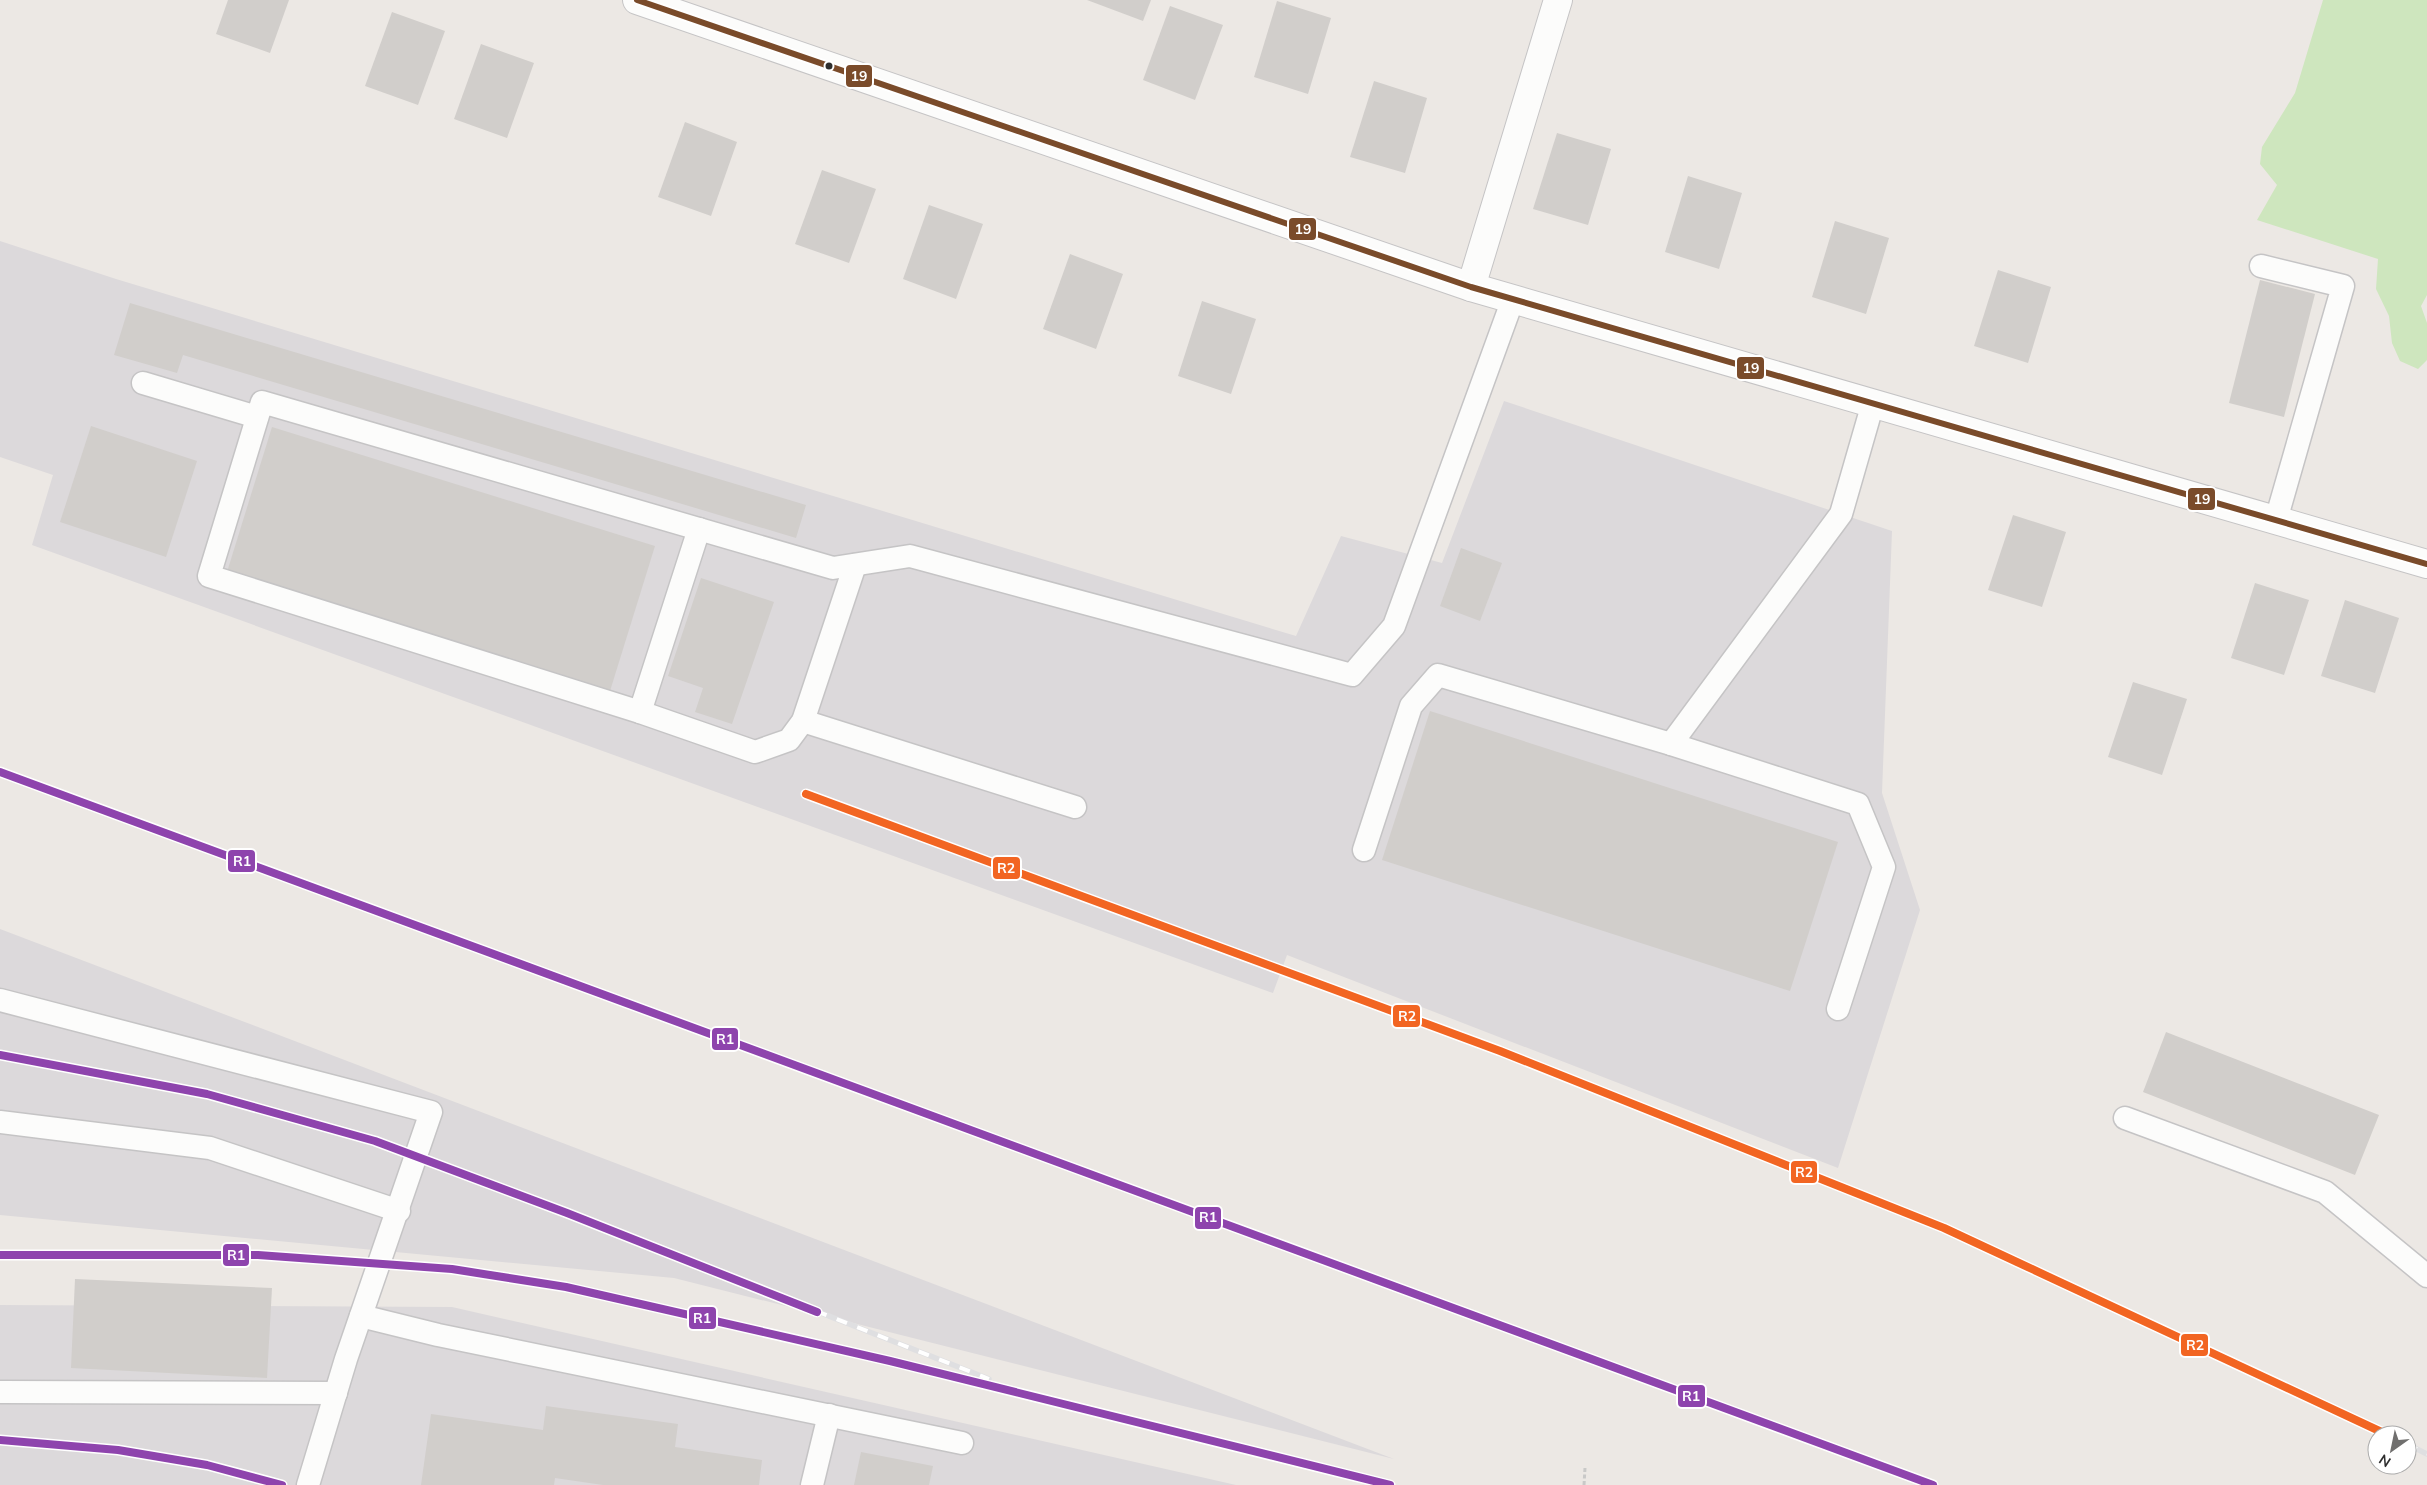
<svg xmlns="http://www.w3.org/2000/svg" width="2427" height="1485" viewBox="0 0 2427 1485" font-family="Mulish,sans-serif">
  <rect width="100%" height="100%" fill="#ece8e4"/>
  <!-- industrial -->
  <g fill="#dcd9db">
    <path d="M0,241L116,279L1296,636L1341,536L1442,563L1504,401L1892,531L1882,793L1920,910L1838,1168L1287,955L1273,993L32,545L53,475L0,457Z"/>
    <path d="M0,929L1394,1459L674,1278L0,1215Z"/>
    <path d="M0,1305L452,1307L1236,1485H0Z"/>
  </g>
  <!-- green -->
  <path fill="#cee6be" d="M2323,0H2427V295L2421,306L2427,323V360L2418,369L2400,361L2392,343L2389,316L2376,289L2378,259L2257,220L2277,185L2260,164L2262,147L2295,93Z"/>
  <!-- building -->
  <g fill="#d1cecb">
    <path d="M228,0H289L270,53L216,34Z"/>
    <path d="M1087,0H1151L1143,21Z"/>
    <path d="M1277,1L1331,18L1308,94L1254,77Z"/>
    <path d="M1170,6L1223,25L1195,100L1143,80Z"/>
    <path d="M392,12L445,31L418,105L365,86Z"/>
    <path d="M481,44L534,63L507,138L454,119Z"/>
    <path d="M1374,81L1427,98L1405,173L1350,157Z"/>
    <path d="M685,122L737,142L711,216L658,197Z"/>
    <path d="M1557,133L1611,149L1588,225L1533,209Z"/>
    <path d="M822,170L876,189L849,263L795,244Z"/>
    <path d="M1688,176L1742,193L1719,269L1665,252Z"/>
    <path d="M929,205L983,224L956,299L903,279Z"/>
    <path d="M1835,221L1889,238L1866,314L1812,297Z"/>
    <path d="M1070,254L1123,274L1096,349L1043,329Z"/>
    <path d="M1998,270L2051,287L2028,363L1974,346Z"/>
    <path d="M2260,280L2315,294L2284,417L2229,403Z"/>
    <path d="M1202,301L1256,319L1231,394L1178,376Z"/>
    <path d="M130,303L806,505L796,538L183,355L177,373L114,355Z"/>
    <path d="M91,426L197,461L166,557L60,522Z"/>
    <path d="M272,427L655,546L610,691L227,572Z"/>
    <path d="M2013,515L2066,532L2042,607L1988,590Z"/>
    <path d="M1461,548L1502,563L1480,621L1440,606Z"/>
    <path d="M701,578L774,602L732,724L695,712L703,688L668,676Z"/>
    <path d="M2255,583L2309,600L2284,675L2231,658Z"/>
    <path d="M2345,600L2399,618L2375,693L2321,676Z"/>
    <path d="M2133,682L2187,699L2162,775L2108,757Z"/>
    <path d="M1430,711L1838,842L1790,991L1382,860Z"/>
    <path d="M2166,1032L2379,1115L2355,1175L2143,1092Z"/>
    <path d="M75,1279L272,1288L267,1378L71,1368Z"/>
    <path d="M546,1406L678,1424L675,1447L762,1460L759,1485H603L555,1478L554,1485H421L431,1414L543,1430Z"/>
    <path d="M861,1452L933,1466L929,1485H854Z"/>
  </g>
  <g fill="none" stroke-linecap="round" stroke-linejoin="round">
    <!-- service casing -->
    <g stroke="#c5c4c5" stroke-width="25">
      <g id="service">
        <path d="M2261,266L2343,286L2276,520"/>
        <path d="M143,383L257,417"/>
        <path d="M699,529L640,712L755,752L789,740L803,721L855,565"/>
        <path d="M640,712L209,576L262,402L833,568L910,556L1352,675L1394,626L1513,299"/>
        <path d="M803,721L1075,807"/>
        <path d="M1671,744L1858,804L1884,867L1838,1009"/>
        <path d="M1364,850L1411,706L1438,675L1671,744L1841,514L1873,403"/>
        <path d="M0,1000L431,1112L346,1359L308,1485"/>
        <path d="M2125,1118L2325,1192L2427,1276"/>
        <path d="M0,1122L210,1148L399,1211"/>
        <path d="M361,1316L438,1335L962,1443"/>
        <path d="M0,1392L336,1393"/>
        <path d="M812,1485L829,1415"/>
      </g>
    </g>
    <!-- minor casing -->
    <g stroke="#c5c4c5" stroke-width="30">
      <g id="minor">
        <path d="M637,0L1471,287L2427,564"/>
        <path d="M1471,287L1558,0"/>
      </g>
    </g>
    <!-- path -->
    <path stroke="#c9c9c8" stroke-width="3" stroke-dasharray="4 2.5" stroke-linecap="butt" d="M1584,1485L1585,1468"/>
    <!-- service -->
    <use href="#service" stroke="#fcfcfb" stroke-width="22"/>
    <!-- minor -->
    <use href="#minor" stroke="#fcfcfb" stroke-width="28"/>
    <!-- rail casing -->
    <g stroke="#dfdfe1" stroke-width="5.5">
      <g id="rail">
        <path d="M806,794L1500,1051L1944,1228L2388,1435"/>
        <path d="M0,1055L207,1094L375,1141L567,1213L989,1379"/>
        <path d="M0,1255H258L452,1269L566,1287L890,1361L1390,1485"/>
        <path d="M0,1440L118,1450L207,1465L282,1485"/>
        <path d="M2407,1444L2427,1454"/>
      </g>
    </g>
    <!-- rail -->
    <use href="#rail" stroke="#fff" stroke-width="4" stroke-dasharray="11" stroke-linecap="butt"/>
    <!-- bus-1 casing -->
    <g stroke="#fff" stroke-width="10">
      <path id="bus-1" d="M637,0L1471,287L2427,564"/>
    </g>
    <!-- bus-1 -->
    <use href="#bus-1" stroke="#7a4b2a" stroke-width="6"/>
    <!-- rail-1 casing -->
    <g stroke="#fff" stroke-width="11">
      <g id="rail-1">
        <path d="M0,772L1933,1485"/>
        <path d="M0,1055L207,1094L375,1141L567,1213L817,1312"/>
        <path d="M0,1255H258L452,1269L566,1287L890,1361L1390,1485"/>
        <path d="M0,1440L118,1450L207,1465L282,1485"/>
      </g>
    </g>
    <!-- rail-2 casing -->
    <g stroke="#fff" stroke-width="11">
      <path id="rail-2" d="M806,794L1500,1051L1944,1228L2388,1435"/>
    </g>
    <!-- rail-1 -->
    <use href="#rail-1" stroke="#8e44ad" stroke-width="8"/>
    <!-- rail-2 -->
    <use href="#rail-2" stroke="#f26522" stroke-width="8"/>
  </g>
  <!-- markers -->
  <circle fill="#2e2e2e" stroke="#fff" stroke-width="2" cx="829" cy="66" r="4.5"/>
  <g stroke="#fff" stroke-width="2">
    <rect x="845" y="64" width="28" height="24" rx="5" fill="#7a4b2a"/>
    <rect x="1288" y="217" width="29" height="24" rx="5" fill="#7a4b2a"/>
    <rect x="1736" y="356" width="29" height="24" rx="5" fill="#7a4b2a"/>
    <rect x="2187" y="487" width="29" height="24" rx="5" fill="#7a4b2a"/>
    <rect x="227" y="849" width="29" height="24" rx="5" fill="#8e44ad"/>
    <rect x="992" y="856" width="29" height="24" rx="5" fill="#f26522"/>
    <rect x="1392" y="1004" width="29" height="24" rx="5" fill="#f26522"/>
    <rect x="711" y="1027" width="28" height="24" rx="5" fill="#8e44ad"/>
    <rect x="1790" y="1160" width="28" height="24" rx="5" fill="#f26522"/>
    <rect x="1194" y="1206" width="28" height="24" rx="5" fill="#8e44ad"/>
    <rect x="222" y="1243" width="28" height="24" rx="5" fill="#8e44ad"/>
    <rect x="688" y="1306" width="29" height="24" rx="5" fill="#8e44ad"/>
    <rect x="2180" y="1333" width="29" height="24" rx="5" fill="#f26522"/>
    <rect x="1677" y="1384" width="29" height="24" rx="5" fill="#8e44ad"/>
  </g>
  <g font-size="14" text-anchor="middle" font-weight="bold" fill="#fff">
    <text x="859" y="81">19</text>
    <text x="1303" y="234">19</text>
    <text x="1751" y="373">19</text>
    <text x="2202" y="504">19</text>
    <text x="242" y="866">R1</text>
    <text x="1006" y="873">R2</text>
    <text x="1407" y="1021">R2</text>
    <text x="725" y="1044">R1</text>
    <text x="1804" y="1177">R2</text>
    <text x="1208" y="1222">R1</text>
    <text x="236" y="1260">R1</text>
    <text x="702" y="1323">R1</text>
    <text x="2195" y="1350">R2</text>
    <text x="1691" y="1401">R1</text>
  </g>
  <!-- north arrow -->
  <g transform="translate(2392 1450) rotate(213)"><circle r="24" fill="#ffffff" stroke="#ababab"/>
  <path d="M0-4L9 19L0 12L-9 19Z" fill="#706f6e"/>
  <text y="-8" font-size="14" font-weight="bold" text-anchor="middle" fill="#2e2e2e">N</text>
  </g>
</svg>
